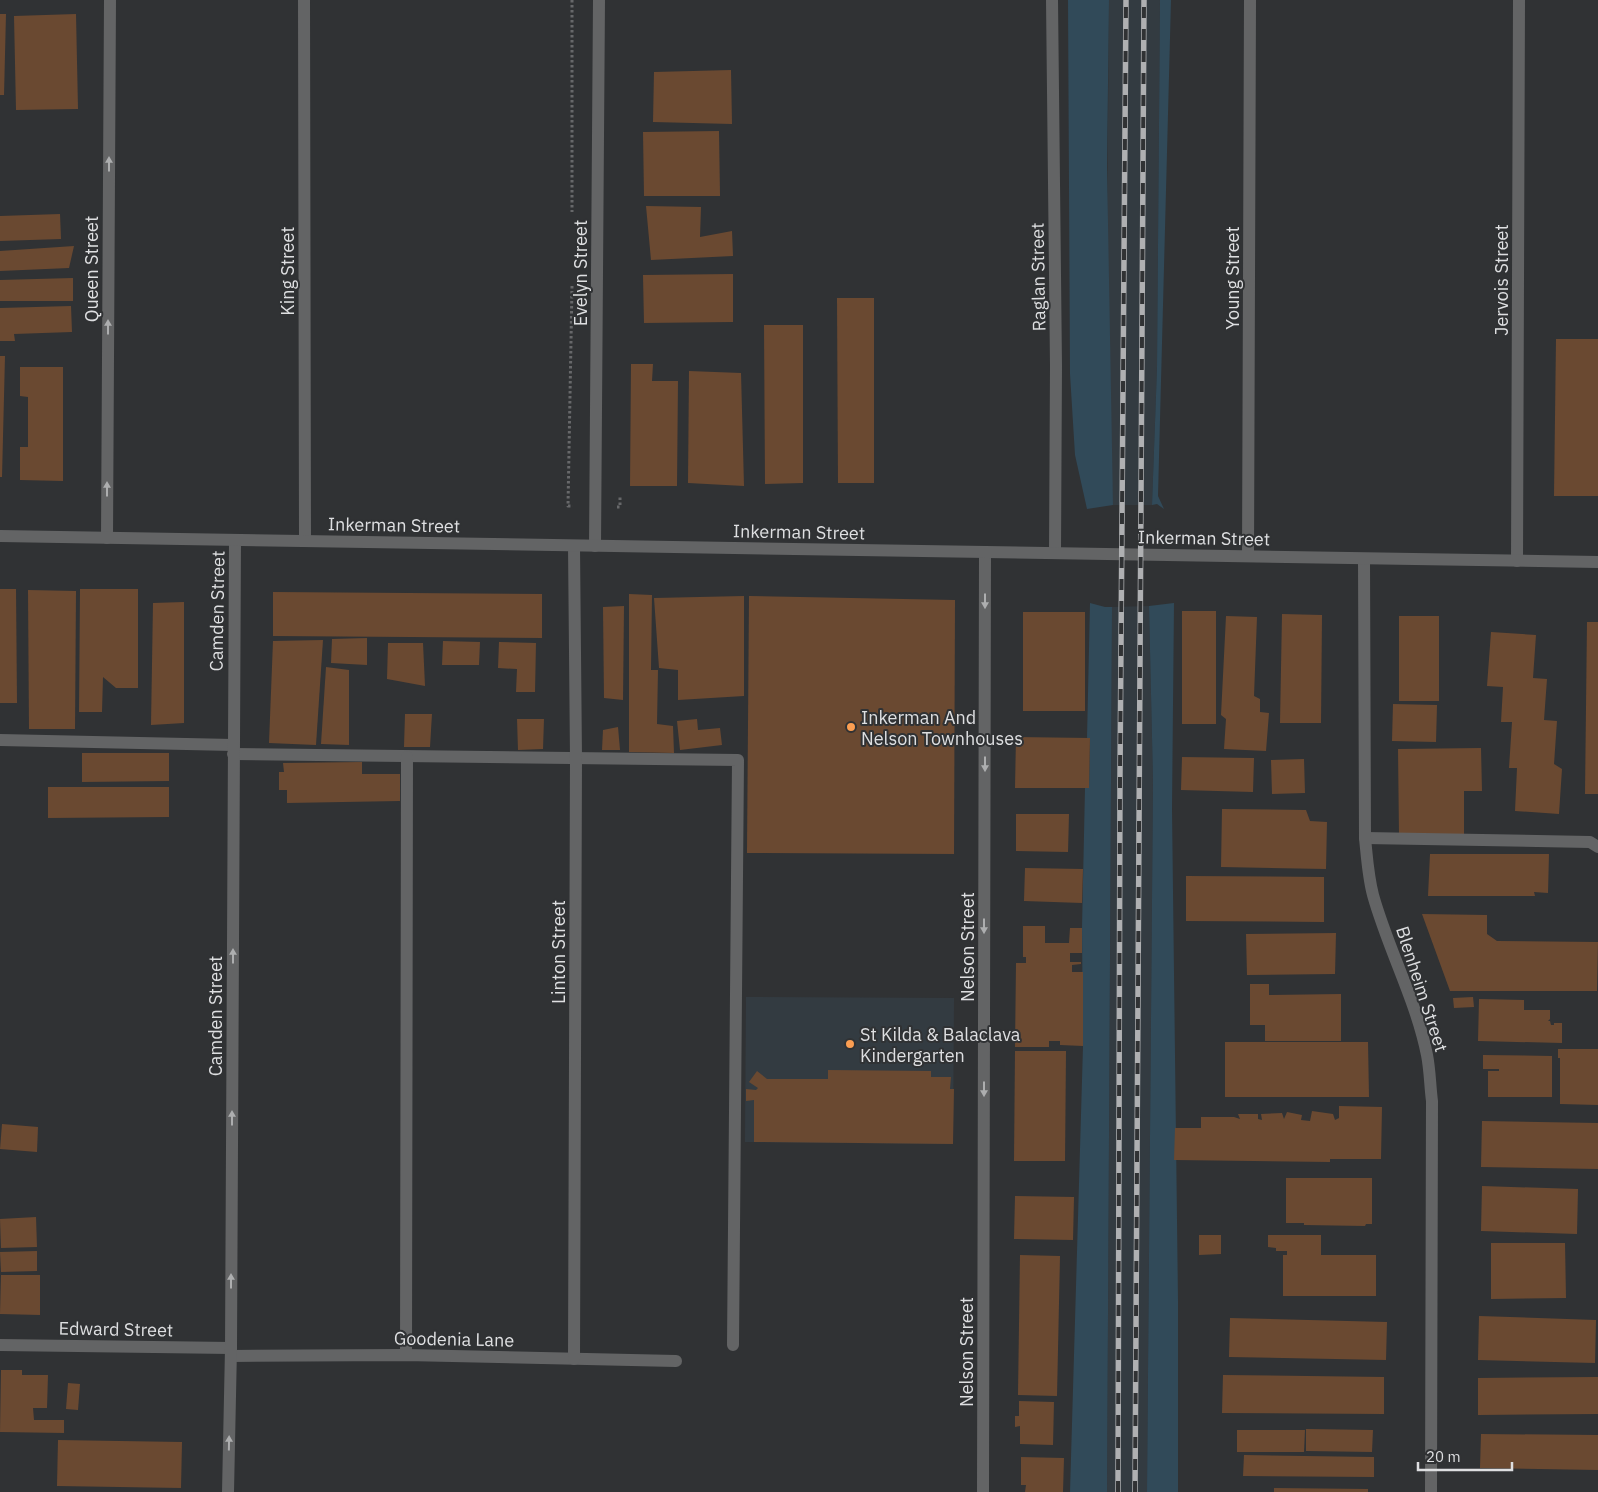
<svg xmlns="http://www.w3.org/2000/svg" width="1598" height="1492" viewBox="0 0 1598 1492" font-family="'IBM Plex Sans',sans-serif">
  <rect width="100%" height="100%" fill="#303234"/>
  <!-- built -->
  <g fill="#333b41">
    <path d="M1109,0H1160L1157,368L1152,505H1113L1106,365Z"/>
    <path d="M1149,606L1153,781L1147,1492H1107L1112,607Z"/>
    <path d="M746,997L954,998L953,1144L745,1142Z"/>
  </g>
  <!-- green -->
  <g fill="#314a59">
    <path d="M1068,0H1109L1107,167L1113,505L1087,509L1075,455L1070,374Z"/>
    <path d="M1160,0H1171L1158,496L1164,509L1157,504L1152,505L1157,368Z"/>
    <path d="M1090,603L1105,607H1112L1107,1492H1070L1083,1046L1082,928L1085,788H1089L1090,738H1087Z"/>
    <path d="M1174,603L1172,809L1178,1301V1492H1147L1153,781L1149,606Z"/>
  </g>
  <!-- building -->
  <g fill="#6a4931">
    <path d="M0,14H6L4,95H0Z"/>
    <path d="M76,14L78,109L16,110L14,16Z"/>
    <path d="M731,70L732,124L653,122L654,72Z"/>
    <path d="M719,131L720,196H644L643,132Z"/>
    <path d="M646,206L701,207L700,237L732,231L733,256L651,260Z"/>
    <path d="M60,214L61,239L0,241V216Z"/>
    <path d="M74,246L69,268L0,271V251Z"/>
    <path d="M733,274V322L644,323L643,275Z"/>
    <path d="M73,278V301H0V280Z"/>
    <path d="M837,298H874V483H838Z"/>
    <path d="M71,306L72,332L14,334L15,341H0V308Z"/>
    <path d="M764,325H803V483L765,484Z"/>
    <path d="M1556,339H1598V496H1554Z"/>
    <path d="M0,356H5L2,477H0Z"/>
    <path d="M631,364H653L652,381H678L677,486H630Z"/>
    <path d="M20,367H63V481L20,480V447H28V397L20,396Z"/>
    <path d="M689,371L741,373L744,486L688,483Z"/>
    <path d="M0,589H16L17,703H0Z"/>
    <path d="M80,589H138V688H116L103,677L102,712H79Z"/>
    <path d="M28,590L76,591L75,729H29Z"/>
    <path d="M273,592L542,594V638L273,636Z"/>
    <path d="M629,594L652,595L651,670H658L657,724L673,726L674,753L629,752Z"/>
    <path d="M744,596V696L678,700V670L659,668L654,598Z"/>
    <path d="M749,596L955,600L954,854L747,853Z"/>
    <path d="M184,602V723L151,725L153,603Z"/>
    <path d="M624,606L623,700L604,698L603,607Z"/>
    <rect x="1182" y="611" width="34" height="113"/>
    <rect x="1023" y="612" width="62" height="99"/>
    <path d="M1282,614L1322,615L1321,723H1280Z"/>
    <path d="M1226,616L1257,617L1254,696L1260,699V712L1269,713L1266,751L1224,749L1226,719L1221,715Z"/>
    <rect x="1399" y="616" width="40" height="85"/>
    <path d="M1587,622H1598V794H1585Z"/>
    <path d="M1491,632L1536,635L1533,678L1547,679L1544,720L1557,721L1554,764L1562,769L1559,814L1515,811L1517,768H1509L1512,722H1501L1503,687L1487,686Z"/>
    <path d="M367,638V665L331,663L332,639Z"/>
    <path d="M323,640L316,745L269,743L273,641Z"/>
    <path d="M443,641L480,642L479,665H442Z"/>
    <path d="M499,642L536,643L535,692H516L517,669L498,668Z"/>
    <path d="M388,643H423L425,686L387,679Z"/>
    <path d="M326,667L349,670V745L321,744Z"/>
    <path d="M1393,704L1437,705L1436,742L1392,741Z"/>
    <path d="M405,714H432L430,747H404Z"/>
    <path d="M517,719H544L543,749L518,750Z"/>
    <path d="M697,719L698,730L720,728L722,745L680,750L677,721Z"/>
    <path d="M618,727L620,750H602L603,730Z"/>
    <path d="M1016,737L1090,738L1089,788H1015Z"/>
    <path d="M1481,748L1482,791H1464V835H1399L1398,749Z"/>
    <path d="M82,753H169V781L82,782Z"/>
    <path d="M1182,757L1254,758L1253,792L1181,790Z"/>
    <path d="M1304,759L1305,793L1272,794L1271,760Z"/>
    <path d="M362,762V774H400V801L287,803V790H279V772H284L283,763Z"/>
    <path d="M48,787H169V817L48,818Z"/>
    <path d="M1222,809L1306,810L1310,821L1327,822L1326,869L1221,867Z"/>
    <path d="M1016,814H1069L1068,852L1016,851Z"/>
    <path d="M1430,854H1549L1548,893L1534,892L1535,896H1428Z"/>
    <path d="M1025,868L1083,869L1082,903L1024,901Z"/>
    <path d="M1186,876L1324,877V922L1186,921Z"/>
    <path d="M1422,914L1487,915V934L1497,941L1598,942L1597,991H1450Z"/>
    <path d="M1023,926H1045V943H1069L1070,928H1082V953H1070V962H1081V964L1072,965V972H1083V1046L1060,1045V1041H1049V1047H1015L1016,963H1026V957H1023Z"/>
    <path d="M1336,933L1335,974L1247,975L1246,934Z"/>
    <path d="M1250,984H1269V995L1341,994V1041H1265V1025H1250Z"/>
    <path d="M1473,997L1474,1007L1454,1008L1453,998Z"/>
    <path d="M1479,999L1524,1000V1010H1550V1019L1548,1021H1550L1551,1025H1554V1023H1562V1043L1478,1041Z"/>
    <path d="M1225,1042H1368L1369,1097H1225Z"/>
    <path d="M1558,1049H1598V1105L1560,1104V1058H1558Z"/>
    <path d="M1015,1051H1066L1065,1161H1014Z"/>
    <path d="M1483,1055L1552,1056V1097H1488V1071H1499V1069H1483Z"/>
    <path d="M828,1070L931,1071V1077H951L950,1089H954L953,1144L754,1142V1100L746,1101V1089L756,1090L758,1088L749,1082L757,1071L767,1079H828Z"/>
    <path d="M1339,1106L1382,1107L1381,1159H1330V1162L1174,1160L1175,1128H1201V1117H1234L1240,1119L1238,1114H1258V1119L1262,1120L1261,1114L1282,1113L1284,1119L1287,1112L1302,1115L1301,1120L1310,1121L1312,1111L1333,1114L1335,1120L1339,1118Z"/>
    <path d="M1482,1121L1598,1123V1169L1481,1167Z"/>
    <path d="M2,1124L38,1127L37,1152L0,1149Z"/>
    <path d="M1286,1178H1372V1224H1366L1365,1226L1304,1225V1223H1286Z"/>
    <path d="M1482,1186L1578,1189L1577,1234L1481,1231Z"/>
    <path d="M1015,1196L1074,1197L1073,1240L1014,1239Z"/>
    <path d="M36,1217L37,1247L1,1248L0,1219Z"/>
    <path d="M1199,1235H1221V1254L1199,1255Z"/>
    <path d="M1268,1235H1321V1255H1376V1296H1283V1255H1287V1251H1276V1248L1268,1247Z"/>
    <path d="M1491,1243H1565L1566,1298L1491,1299Z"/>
    <path d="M37,1251V1271L1,1272L0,1252Z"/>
    <path d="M1020,1255L1060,1256L1057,1396L1018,1395Z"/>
    <path d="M1,1275H40V1315L0,1314Z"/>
    <path d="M1479,1316L1596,1320L1595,1363L1478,1360Z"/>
    <path d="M1230,1318L1387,1322L1386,1360L1229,1357Z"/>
    <path d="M1,1370H22V1375H48L47,1408H33L34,1420H64V1433L0,1432Z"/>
    <path d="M1223,1375L1384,1377V1414L1222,1413Z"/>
    <path d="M1598,1377V1414L1478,1415V1378Z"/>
    <path d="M68,1383L80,1384L78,1410L66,1409Z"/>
    <path d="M1019,1401L1054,1402L1053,1445L1020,1444V1426L1015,1427V1416H1019Z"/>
    <path d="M1306,1429L1373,1430L1372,1452L1306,1451Z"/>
    <path d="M1237,1430H1305L1304,1452H1237Z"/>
    <path d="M1481,1434L1598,1435V1470L1480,1468Z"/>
    <path d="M58,1440L182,1442L181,1488L57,1486Z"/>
    <path d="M1244,1455L1374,1457V1477L1243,1476Z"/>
    <path d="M1021,1457L1064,1458L1063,1492H1025L1026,1485H1021Z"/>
    <path d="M1274,1488L1368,1489V1492H1274Z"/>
  </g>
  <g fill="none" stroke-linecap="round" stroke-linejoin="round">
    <!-- path -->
    <g stroke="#67686a" stroke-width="3" stroke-dasharray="2.5 2.5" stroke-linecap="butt">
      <path d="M572,0V212"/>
      <path d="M572,286L568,506H573"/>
      <path d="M617,507H620V497"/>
    </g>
    <!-- service -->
    <g stroke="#636465" stroke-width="12">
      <path d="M0,740L233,745"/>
      <path d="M233,754L738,760L733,1345"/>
      <path d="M1365,838L1590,842L1598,847"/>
      <path d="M406,1355L407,757"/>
      <path d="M231,1356L406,1355L676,1361"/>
    </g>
    <!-- minor -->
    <g stroke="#636465" stroke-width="12">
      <path d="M304,0L305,541"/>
      <path d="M1052,0L1056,366L1055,553"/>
      <path d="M107,538L110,0"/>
      <path d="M595,546L599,0"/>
      <path d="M1248,556L1250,0"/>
      <path d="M1364,559L1365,838C1367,857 1368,876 1373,895C1388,949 1416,1000 1427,1055C1430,1070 1430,1086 1432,1101L1431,1492"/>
      <path d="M1517,561L1519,0"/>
      <path d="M0,1345L231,1348"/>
      <path d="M574,1359L576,758L574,546"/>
      <path d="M228,1492L231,1348L235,540"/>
      <path d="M983,1492L985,552"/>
    </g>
    <!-- tertiary -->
    <path stroke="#636465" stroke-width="12" d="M0,536L1598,562"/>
    <!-- rail casing -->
    <g stroke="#afb0b2" stroke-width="5.5">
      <g id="rail">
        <path d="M1118,1492L1120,775L1126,0"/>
        <path d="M1135,1492C1138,995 1141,497 1144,0"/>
      </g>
    </g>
    <!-- rail -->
    <use href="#rail" stroke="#303234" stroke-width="4" stroke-dasharray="11" stroke-linecap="butt"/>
  </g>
  <!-- one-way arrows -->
  <defs><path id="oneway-solid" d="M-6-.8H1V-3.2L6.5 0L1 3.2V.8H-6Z" transform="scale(1.25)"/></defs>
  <g fill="#adaeaf">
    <use href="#oneway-solid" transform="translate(109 164) rotate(-90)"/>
    <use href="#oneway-solid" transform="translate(108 327) rotate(-90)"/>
    <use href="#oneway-solid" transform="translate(107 489) rotate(-90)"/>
    <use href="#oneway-solid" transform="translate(985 601) rotate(90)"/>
    <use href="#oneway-solid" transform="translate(985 764) rotate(90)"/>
    <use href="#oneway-solid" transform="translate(984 926) rotate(90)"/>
    <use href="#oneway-solid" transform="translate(233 956) rotate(-90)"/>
    <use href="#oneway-solid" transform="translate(984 1089) rotate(90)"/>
    <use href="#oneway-solid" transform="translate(232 1118) rotate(-90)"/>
    <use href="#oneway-solid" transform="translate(231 1281) rotate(-90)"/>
    <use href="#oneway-solid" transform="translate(229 1443) rotate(-89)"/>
  </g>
  <!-- markers -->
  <g fill="#fb9e52" stroke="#303234" stroke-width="2">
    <circle cx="851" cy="727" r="5"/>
    <circle cx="850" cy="1044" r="5"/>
  </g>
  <g text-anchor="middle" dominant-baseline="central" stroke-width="4" stroke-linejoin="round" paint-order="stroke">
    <!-- street labels -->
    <g font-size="18" fill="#dedfe1" stroke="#303234">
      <text transform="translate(91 269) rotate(-90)">Queen Street</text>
      <text transform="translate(287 271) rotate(-90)">King Street</text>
      <text transform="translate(580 273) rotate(-90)">Evelyn Street</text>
      <text transform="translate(1038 277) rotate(-91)">Raglan Street</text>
      <text transform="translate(1232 278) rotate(-90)">Young Street</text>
      <text transform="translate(1501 280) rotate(-90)">Jervois Street</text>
      <text transform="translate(394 525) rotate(1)">Inkerman Street</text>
      <text transform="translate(799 532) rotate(1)">Inkerman Street</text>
      <text transform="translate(1204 538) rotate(1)">Inkerman Street</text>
      <text transform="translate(217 611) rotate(-89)">Camden Street</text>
      <text transform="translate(967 947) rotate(-90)">Nelson Street</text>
      <text transform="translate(558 952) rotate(-90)">Linton Street</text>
      <text transform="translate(1422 989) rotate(72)">Blenheim Street</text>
      <text transform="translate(215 1016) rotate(-90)">Camden Street</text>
      <text transform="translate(116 1329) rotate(1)">Edward Street</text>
      <text transform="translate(454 1339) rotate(1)">Goodenia Lane</text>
      <text transform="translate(966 1352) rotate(-90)">Nelson Street</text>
    </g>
    <!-- poi labels -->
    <g font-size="18" fill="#dedfe1" stroke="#303234" text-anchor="start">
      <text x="861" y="717">Inkerman And<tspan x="861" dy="21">Nelson Townhouses</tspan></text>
      <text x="860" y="1034">St Kilda &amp; Balaclava<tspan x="860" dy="21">Kindergarten</tspan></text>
    </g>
  </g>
  <!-- scale -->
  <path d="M1418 1462v8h94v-8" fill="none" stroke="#dedfe1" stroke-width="2.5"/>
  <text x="1426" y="1462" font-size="15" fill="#dedfe1" stroke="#303234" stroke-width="4" paint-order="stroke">20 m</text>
</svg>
